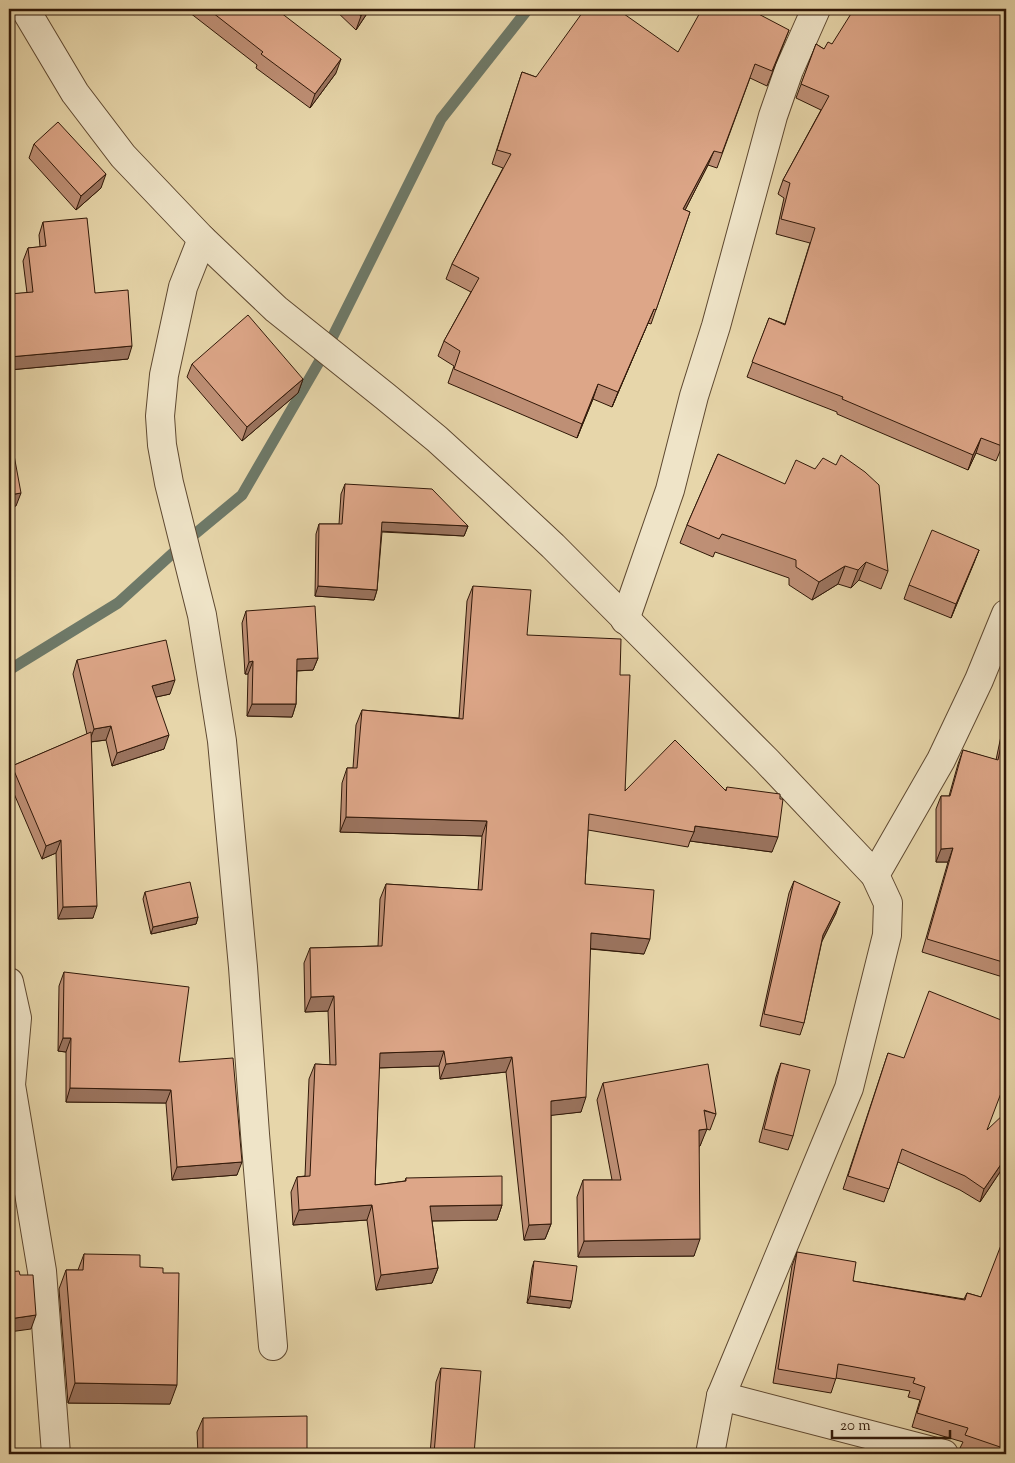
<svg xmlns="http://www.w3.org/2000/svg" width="1015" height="1463" viewBox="0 0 1015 1463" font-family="'Sorts Mill Goudy',serif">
  <rect width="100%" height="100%" fill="#e7d6aa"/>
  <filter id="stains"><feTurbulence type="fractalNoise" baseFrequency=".004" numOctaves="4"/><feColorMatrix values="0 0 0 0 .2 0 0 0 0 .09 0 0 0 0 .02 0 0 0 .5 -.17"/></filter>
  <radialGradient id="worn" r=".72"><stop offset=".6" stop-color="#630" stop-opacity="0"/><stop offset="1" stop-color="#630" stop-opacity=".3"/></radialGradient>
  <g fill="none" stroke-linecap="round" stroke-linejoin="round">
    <!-- stream -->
    <path stroke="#6e7968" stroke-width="11" d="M9,670L118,603L184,543L242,495L326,350L441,119L528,9"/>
    <!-- street casing -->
    <g stroke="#5e4830" stroke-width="30">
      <g id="street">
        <path d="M25,9L75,93L123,156L202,239L276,309L386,397L437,439L493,490L553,546L767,761L875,875L888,903L887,935L849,1088L721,1396L710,1454"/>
        <path d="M202,239L183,287L164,375L160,416L162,445L169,483L202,615L222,741L243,967L255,1134L273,1346"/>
        <path d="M625,620L670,490L694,396L716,326L773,116L789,70L816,9"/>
        <path d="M875,875L941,760L979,680L1006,614"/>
        <path d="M9,982L17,1018L11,1085L42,1271L56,1454"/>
        <path d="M721,1396L944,1454"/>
      </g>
    </g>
    <!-- street -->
    <use href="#street" stroke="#efe4c8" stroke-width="28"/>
  </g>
  <!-- wall -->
  <g fill="#be8f75" stroke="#301808">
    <path d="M185,9H276L336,73L310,108L256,68L257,65Z"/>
    <path d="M334,9H370L356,30Z"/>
    <path d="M1006,12V437L996,461L976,453L968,470L837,414V412L747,377L769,318L785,324L810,243L776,234L784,198L778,194L783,180L821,110L796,98L816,44L824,49L832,44Z"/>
    <path d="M789,30L767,86L750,78L717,168L708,165L685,210L690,212L651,324L648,323L612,407L593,399L577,438L448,383L454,366L438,356L444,341L471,292L446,279L452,264L503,168L492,164L522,72L536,77L678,52Z"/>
    <path d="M34,144L101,188L76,210L29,158Z"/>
    <path d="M43,222L95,293L128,359L9,370V294L27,293L23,261L28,248L40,247L39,235Z"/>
    <path d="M192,364L303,379L298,393L242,441L187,377Z"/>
    <path d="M718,454L888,571L881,589L859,580L851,588L838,584L812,600L789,585V578L715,552L713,557L680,543L687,525Z"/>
    <path d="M345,484L468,526L464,536L382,532L377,590L374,600L315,596L316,534L319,524H339L341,494Z"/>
    <path d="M979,550L951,618L904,599L909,585Z"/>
    <path d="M473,586L527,635L620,675L625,791L726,790L727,787L772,852L690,841L688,847L588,830L585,884L644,954L590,949L581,1112L551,1115V1224L545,1239L524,1240L506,1072L440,1079L439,1066L379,1068L375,1185L405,1181L406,1178L502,1205L497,1220L432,1221L438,1268L432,1283L376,1290L367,1220L293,1225L291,1192L297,1177L305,1176L309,1079L315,1064L330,1065L328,1011L305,1012L304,963L310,948L378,946L380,899L386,884L478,890L482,836L340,832L342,783L347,768H353L356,725L362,710L459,718L467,601Z"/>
    <path d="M246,611L318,658L313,670L297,671L296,704L292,717L247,716L248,674H245L242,623Z"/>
    <path d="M77,660L170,694L156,697L164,749L112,766L106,740L91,742L93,918L58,919L56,853L42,859L9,782V774L12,766L87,734L73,674Z"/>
    <path d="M1006,712L1005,881L1006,882V978L922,952L948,862H936V809L941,796H949L958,764L963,750L996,760Z"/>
    <path d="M794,881L836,913L822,941L804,1023L800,1035L760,1026L789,893Z"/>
    <path d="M145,892L198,917L196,924L151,934L143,899Z"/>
    <path d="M64,972L179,1062L237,1175L172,1180L166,1103L66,1102V1052L58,1051L59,986Z"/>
    <path d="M888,1053L987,1129L1006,1163L980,1202L960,1190L898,1162L884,1202L843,1189Z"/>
    <path d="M781,1063L793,1136L788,1150L759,1142L776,1077Z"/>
    <path d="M603,1083L716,1114L710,1130L706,1129L700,1146H699L694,1256L578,1257L577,1197L583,1180H612L597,1100Z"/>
    <path d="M1006,1241V1454H977L960,1448L963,1442L912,1427L920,1400L908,1397L910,1391L836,1378L831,1393L773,1383L792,1266L797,1252L853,1281L964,1299L967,1293L981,1297Z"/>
    <path d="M84,1254L163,1273L170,1404L68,1403L59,1289L66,1270H78Z"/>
    <path d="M534,1261L570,1308L527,1303L532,1268Z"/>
    <path d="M441,1368L474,1454H430L436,1382Z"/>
    <path d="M203,1418L307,1454H198L197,1432Z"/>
  </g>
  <!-- shaded-wall -->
  <g fill="#9b745f" stroke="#301808">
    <path d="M366,9H370L356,30L361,16Z"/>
    <path d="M341,59L336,73L310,108L315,94Z"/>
    <path d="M714,151L708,165L678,224L683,209Z"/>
    <path d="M106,174L101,188L76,210L81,196Z"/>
    <path d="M654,309L612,407L618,392Z"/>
    <path d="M132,346L128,359L9,370V357Z"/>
    <path d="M303,379L298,393L242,441L247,427Z"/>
    <path d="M598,384L593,399L577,438L582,424Z"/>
    <path d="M981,438L976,453L968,470L973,455Z"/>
    <path d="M21,493L16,506L9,508V495Z"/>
    <path d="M382,522L468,526L464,536L379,531Z"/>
    <path d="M979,550L974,563L951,618L956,604Z"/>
    <path d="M866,562L859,580L851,588L858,570Z"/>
    <path d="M845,566L838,584L812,600L819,582Z"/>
    <path d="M318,586L377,590L374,600L315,596Z"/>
    <path d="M318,658L313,670L293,671L297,659Z"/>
    <path d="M253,661L248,674H245L249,662Z"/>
    <path d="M175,680L170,694L147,699L152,686Z"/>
    <path d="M252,704H296L292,717L247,716Z"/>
    <path d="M111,726L106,740L89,742L94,729Z"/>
    <path d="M169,735L164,749L112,766L117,753Z"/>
    <path d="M346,817L487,821L482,836L340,832Z"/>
    <path d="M695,826L778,837L772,852L690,841L694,832Z"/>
    <path d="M61,840L56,853L42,859L46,846Z"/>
    <path d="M953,848L948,862H936L941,849Z"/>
    <path d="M840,902L836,913L819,947L823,935Z"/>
    <path d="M97,906L93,918L58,919L63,907Z"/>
    <path d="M198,917L196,924L151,934L153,927Z"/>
    <path d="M591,933L650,939L644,954L585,948Z"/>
    <path d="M334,996L328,1011L305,1012L311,997Z"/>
    <path d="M63,1038H71L66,1052L58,1051Z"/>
    <path d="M444,1051L439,1066L374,1068L380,1053Z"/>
    <path d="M512,1057L506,1072L440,1079L446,1064Z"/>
    <path d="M70,1088L171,1090L166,1103L66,1102Z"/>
    <path d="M586,1097L581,1112L546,1116L551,1101Z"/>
    <path d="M707,1129L700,1146L693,1147L699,1130Z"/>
    <path d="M1006,1157V1163L980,1202L984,1189Z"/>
    <path d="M242,1162L237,1175L172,1180L177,1167Z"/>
    <path d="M372,1205L367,1220L293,1225L299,1210Z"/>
    <path d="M502,1205L497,1220L425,1221L430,1206Z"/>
    <path d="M551,1224L545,1239L524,1240L529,1225Z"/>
    <path d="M700,1239L694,1256L578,1257L584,1241Z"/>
    <path d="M438,1268L432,1283L376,1290L381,1275Z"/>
    <path d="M530,1296L572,1301L570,1308L527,1303Z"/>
    <path d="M36,1315L31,1329L9,1332V1319Z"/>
    <path d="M75,1383L177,1385L170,1404L68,1403Z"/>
  </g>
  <!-- building -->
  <g fill="#dda688" stroke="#301808">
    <path d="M208,9H276L341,59L315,94L261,54L263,52Z"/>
    <path d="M353,9H366L361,16Z"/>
    <path d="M585,9H617L678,52L702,9H749L789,30L772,71L755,64L722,153L714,151L683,209L690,212L656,310L654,309L618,392L598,384L582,424L454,369L460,351L444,341L479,278L452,264L511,154L497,150L522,72L536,77Z"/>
    <path d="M854,9H998L1006,12V435L1002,446L981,438L973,455L842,399L843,397L752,362L769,318L785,325L815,228L781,219L790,183L783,180L829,96L801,84L816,44L824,49L828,42L832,44Z"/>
    <path d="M58,122L106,174L81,196L34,144Z"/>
    <path d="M87,218L95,293L128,290L132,346L9,357V294L33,292L28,248L46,246L43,222Z"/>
    <path d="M248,315L303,379L247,427L192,364Z"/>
    <path d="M9,428L21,493L9,495Z"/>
    <path d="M718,454L785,484L796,460L815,469L823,458L836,465L841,455L865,472L879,485L888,571L866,562L858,570L845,566L819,582L796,567V560L722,534L719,539L687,525Z"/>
    <path d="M345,484L432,489L468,526L382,522L377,590L318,586L319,524H342Z"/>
    <path d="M932,530L979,550L956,604L909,585Z"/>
    <path d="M473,586L531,590L527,635L621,639L620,675H630L625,791L675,740L726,791L727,787L780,794V799H783L778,837L695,826L694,832L589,814L585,884L654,890L650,939L591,933L586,1097L551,1101V1224L529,1225L512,1057L446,1064L444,1051L380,1053L375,1185L406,1181V1178L502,1176V1205L430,1206L438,1268L381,1275L372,1205L299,1210L297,1177L310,1176L315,1064L336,1065L334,996L311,997L310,948L382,946L386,884L482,890L487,821L346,817L347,768H357L362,710L463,719Z"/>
    <path d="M315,606L318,658L297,659L296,704H252L253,661L249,662L246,611Z"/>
    <path d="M166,640L175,680L152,686L169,735L117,753L111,726L94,729L77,660Z"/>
    <path d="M1006,722L1005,881L1006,882V963L927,939L953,848L941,849V796H950L963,750L998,760Z"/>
    <path d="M91,732L97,906L63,907L61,840L46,846L12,766Z"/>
    <path d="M794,881L840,902L823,935L804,1023L764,1014Z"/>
    <path d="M190,882L198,917L153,927L145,892Z"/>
    <path d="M64,972L189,987L179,1062L233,1058L242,1162L177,1167L171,1090L70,1088L71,1038H63Z"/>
    <path d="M929,991L1006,1022V1080L987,1130L1006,1112V1157L984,1189L965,1176L902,1149L889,1189L848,1176L888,1053L904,1058Z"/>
    <path d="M781,1063L810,1070L793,1136L764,1129Z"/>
    <path d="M708,1064L716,1114L704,1110L707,1129L699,1130L700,1239L584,1241L583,1180H621L603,1083Z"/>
    <path d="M1003,1240L1006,1241V1449L965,1435L968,1428L917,1413L925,1387L913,1383L915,1378L838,1364L836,1379L778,1369L797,1252L856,1262L853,1281L965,1300L967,1293L981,1297Z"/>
    <path d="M84,1254L140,1255V1267L163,1268V1273H179L177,1385L75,1383L66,1270H83Z"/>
    <path d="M534,1261L577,1266L572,1301L530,1296Z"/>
    <path d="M19,1271L20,1275H33L36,1315L9,1319V1272Z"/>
    <path d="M441,1368L481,1371L474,1454H434Z"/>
    <path d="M307,1416V1454H203V1418Z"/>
  </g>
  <!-- margin -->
  <rect width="1015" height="1463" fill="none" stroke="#e7d6aa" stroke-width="30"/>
  <rect x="10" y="10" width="995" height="1443" fill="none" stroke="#301808" stroke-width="2.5"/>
  <rect x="15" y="15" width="985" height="1433" fill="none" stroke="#301808"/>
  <!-- scale -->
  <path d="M832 1430v8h118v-8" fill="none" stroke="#301808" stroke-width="2.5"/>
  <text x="840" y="1430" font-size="15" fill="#301808" stroke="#efe4c8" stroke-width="4" paint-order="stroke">20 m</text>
  <rect width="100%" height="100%" filter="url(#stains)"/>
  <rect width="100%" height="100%" fill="url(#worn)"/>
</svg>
